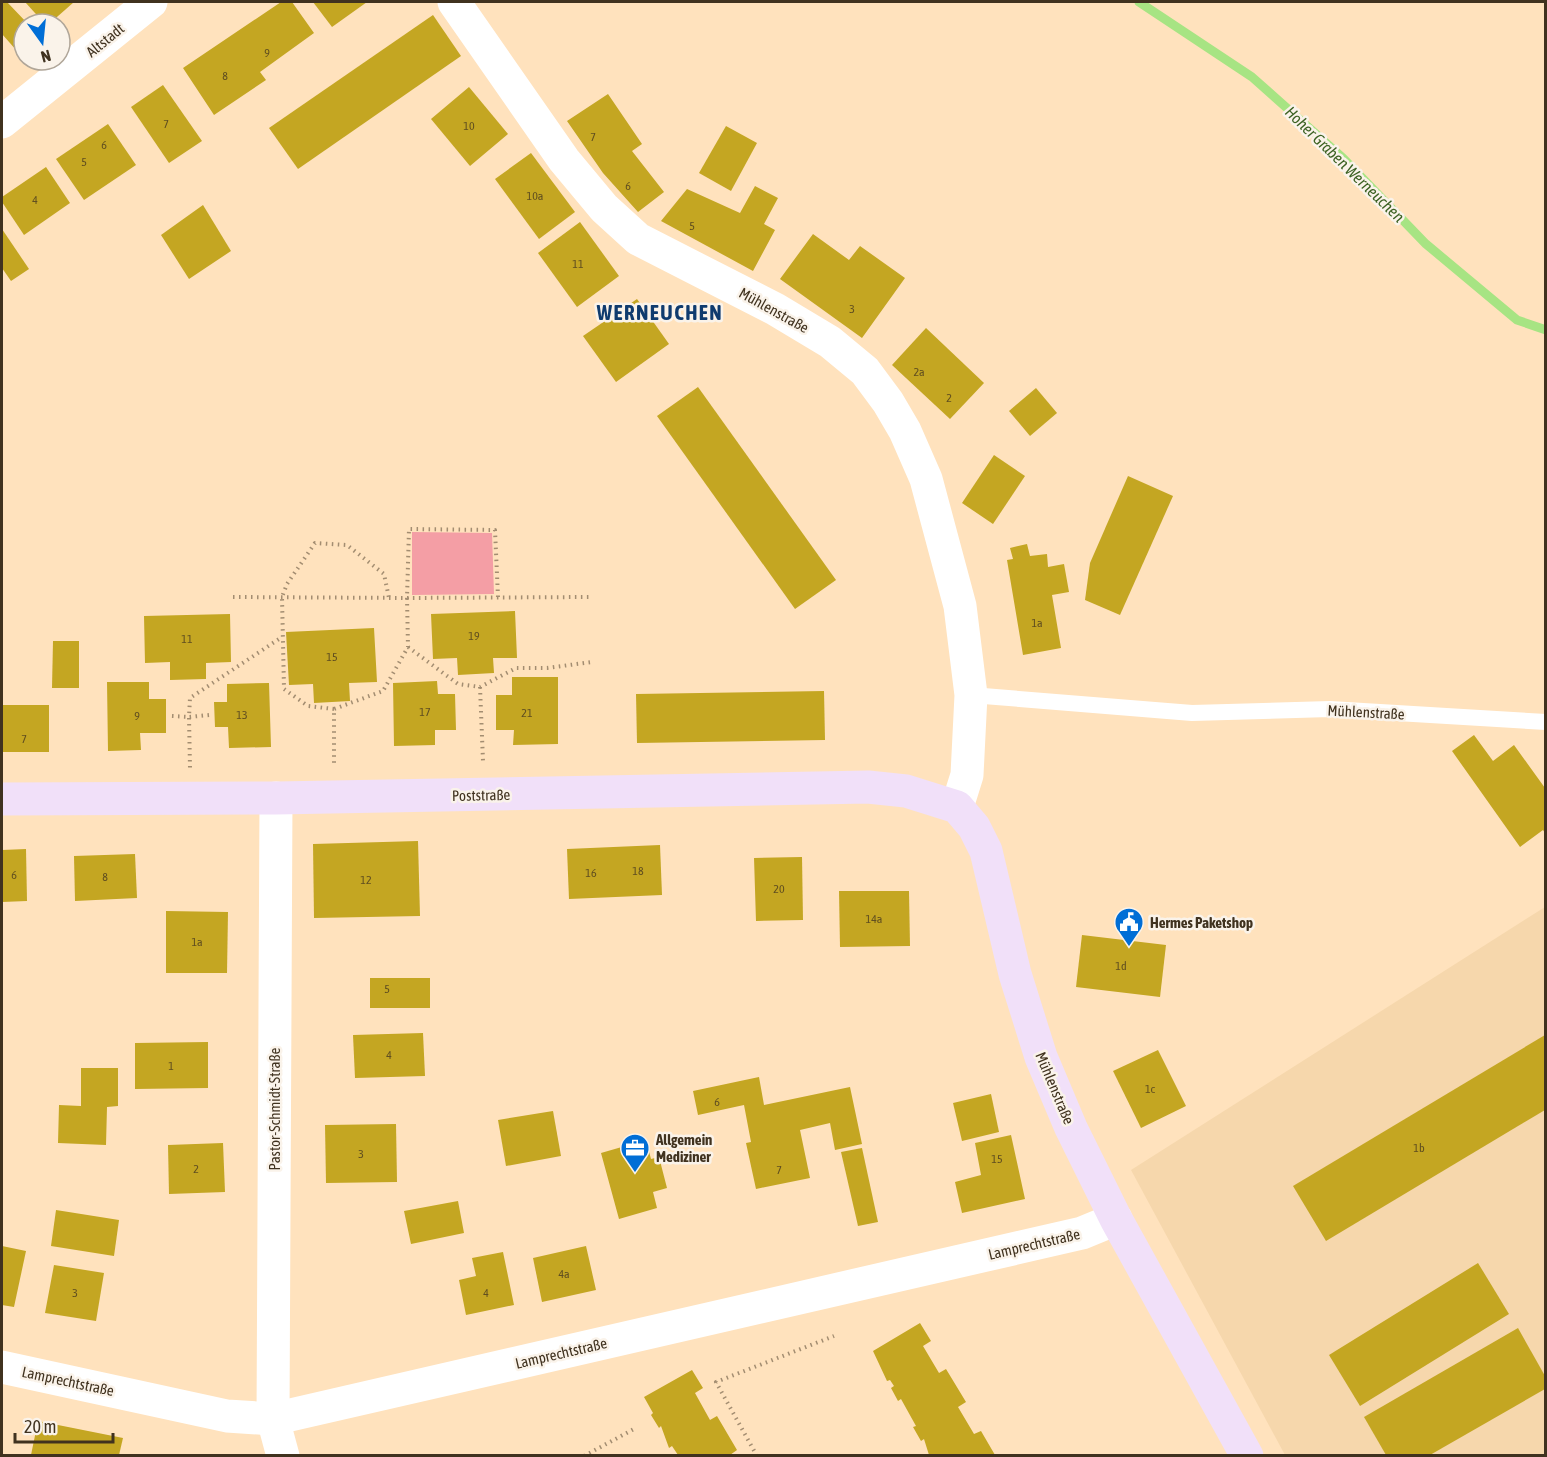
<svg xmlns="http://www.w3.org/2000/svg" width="1547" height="1457" viewBox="0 0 1547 1457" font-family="'Asap Condensed',sans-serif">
  <rect width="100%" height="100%" fill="#ffe2bd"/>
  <!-- built -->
  <path fill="#f6d7ac" d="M1545,907V1455H1285L1131,1170Z"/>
  <!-- green -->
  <path fill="#f49ea5" d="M412,532L492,533L494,594L412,595Z"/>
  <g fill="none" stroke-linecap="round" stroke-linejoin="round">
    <!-- stream -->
    <path stroke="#a7e483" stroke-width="9" d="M1139,2L1252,77L1343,158L1426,244L1517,320L1546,330"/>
  </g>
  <!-- building -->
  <g fill="#c4a622">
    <path d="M2,2H7L28,24H24V45L17,51L2,34Z"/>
    <path d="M25,2H74L49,24H45Z"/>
    <path d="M281,2H292L314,33L260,72L266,80L214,115L183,68Z"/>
    <path d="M313,2H367L332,27Z"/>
    <path d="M433,15L461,56L298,169L269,128Z"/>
    <path d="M163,85L202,141L169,163L131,107Z"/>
    <path d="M469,87L508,134L470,166L431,119Z"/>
    <path d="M608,94L642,144L632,151L664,192L638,212L603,173L567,121Z"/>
    <path d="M108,124L136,165L84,200L56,159Z"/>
    <path d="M726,126L757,143L731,191L699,173Z"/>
    <path d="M531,153L575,212L539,239L495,179Z"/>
    <path d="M46,167L70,203L24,235L2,202V197Z"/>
    <path d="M755,186L778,198L764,224L775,230L753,271L661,221L687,189L740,213Z"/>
    <path d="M203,205L231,251L189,279L161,235Z"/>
    <path d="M580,222L619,276L577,307L538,253Z"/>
    <path d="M2,229L29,269L11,281L2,268Z"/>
    <path d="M813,234L849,260L860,246L905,278L862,338L780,279Z"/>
    <path d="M637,299L669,344L616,382L583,336Z"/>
    <path d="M926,328L984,383L950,419L892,365Z"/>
    <path d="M698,387L836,580L795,609L657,416Z"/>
    <path d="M1036,388L1057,413L1030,436L1009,411Z"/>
    <path d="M994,455L1025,476L993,524L962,503Z"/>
    <path d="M1128,476L1173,496L1120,615L1085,600L1090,563Z"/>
    <path d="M1027,544L1030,556L1047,554L1048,567L1064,564L1069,592L1052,595L1061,648L1023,655L1007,560L1013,559L1010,548Z"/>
    <path d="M515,611L517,658H493L494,673L458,675L457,658L433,659L431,614Z"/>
    <path d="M230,614L231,662L206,663V679L170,680V662L145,663L144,616Z"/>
    <path d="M374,628L377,682L349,683L350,701L314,703L313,684L289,685L286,632Z"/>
    <path d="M53,641H79V688H52Z"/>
    <path d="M512,677H558V744L513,745L514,730H496V695H512Z"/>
    <path d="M437,681L438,694H455L456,730H435V745L394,746L393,683Z"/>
    <path d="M107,682H149V699H166V733H140L141,750L108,751Z"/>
    <path d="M269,683L271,747L229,748L228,727H215L214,702H227V684Z"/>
    <path d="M824,691L825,740L637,743L636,694Z"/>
    <rect x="2" y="705" width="47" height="47"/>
    <path d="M1474,735L1493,761L1514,745L1545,788V833L1543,830L1520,847L1452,751Z"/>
    <path d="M418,841L420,916L314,918L313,844Z"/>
    <path d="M660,845L662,895L569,899L567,849Z"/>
    <path d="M26,849L27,901L2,902V850Z"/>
    <path d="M135,854L137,898L75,901L74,856Z"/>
    <path d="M802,857L803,920L756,921L754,858Z"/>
    <path d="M839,891H909L910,946L840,947Z"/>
    <path d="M166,911L228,912L227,973H166Z"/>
    <path d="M1082,935L1166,945L1160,997L1076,987Z"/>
    <rect x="370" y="978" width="60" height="30"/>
    <path d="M423,1033L425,1076L355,1078L353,1035Z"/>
    <path d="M1545,1035V1110L1326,1241L1293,1186Z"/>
    <path d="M208,1042V1088L135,1089V1043Z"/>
    <path d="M1158,1050L1186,1106L1141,1128L1113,1071Z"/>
    <path d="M81,1068H118V1106L107,1107L106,1145L58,1143L59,1105L81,1106Z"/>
    <path d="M759,1077L764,1105L850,1087L862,1144L835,1150L830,1123L800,1130L810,1178L756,1189L746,1143L751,1142L744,1105L698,1115L693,1091Z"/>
    <path d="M991,1094L999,1132L962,1141L953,1103Z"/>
    <path d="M553,1111L561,1156L506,1166L498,1120Z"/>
    <path d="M396,1124L397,1182L326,1183L325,1125Z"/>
    <path d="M1011,1135L1025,1199L962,1213L955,1182L981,1175L975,1143Z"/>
    <path d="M646,1140L651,1159L659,1157L667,1188L653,1192L657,1208L619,1219L601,1153Z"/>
    <path d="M223,1143L225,1192L169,1194L168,1145Z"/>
    <path d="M862,1148L878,1222L858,1226L841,1152Z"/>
    <path d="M458,1201L464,1233L411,1244L404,1211Z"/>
    <path d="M56,1210L119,1220L114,1256L51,1246Z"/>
    <path d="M2,1246L26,1251L14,1307L2,1305Z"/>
    <path d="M586,1246L596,1290L542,1302L533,1258Z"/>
    <path d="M503,1252L514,1305L466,1315L459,1280L476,1276L472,1258Z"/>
    <path d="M1478,1263L1509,1314L1360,1406L1329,1355Z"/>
    <path d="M54,1265L104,1273L96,1321L45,1313Z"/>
    <path d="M920,1323L931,1341L923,1346L939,1373L946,1369L966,1402L958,1407L974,1434L981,1431L995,1455H929L924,1439L921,1441L913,1427L916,1426L901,1399L898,1401L891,1388L894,1386L890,1380L887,1381L873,1351Z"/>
    <path d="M1518,1328L1545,1376V1389L1430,1455H1386L1364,1417Z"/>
    <path d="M692,1370L703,1388L695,1393L710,1420L717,1416L737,1450L730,1455H678L672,1446L669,1448L661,1426L659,1428L651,1415L653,1413L644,1397Z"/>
    <path d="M38,1421L123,1438L119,1455H31Z"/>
  </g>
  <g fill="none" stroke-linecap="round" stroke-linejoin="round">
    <!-- path -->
    <g stroke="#a38d71" stroke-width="4" stroke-dasharray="1.5 4.5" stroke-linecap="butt">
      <path d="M233,597L407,598L408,647L383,691L334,709V763"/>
      <path d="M498,597L495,530L409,529L407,598L590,597"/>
      <path d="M408,647L458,684L480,687L516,668H547L592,662"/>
      <path d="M480,687L483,761"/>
      <path d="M334,709L308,706L284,689L282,597L287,584L315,543L347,545L384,574L389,598"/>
      <path d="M209,715L189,717L190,698L282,637"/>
      <path d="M172,716L189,717L190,768"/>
      <path d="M584,1456L634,1429"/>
      <path d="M757,1456L716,1382L834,1336"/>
    </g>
    <!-- lane -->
    <path stroke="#fff" stroke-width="16" d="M971,695L1192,713L1330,709L1546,722"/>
    <!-- street -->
    <g stroke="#fff" stroke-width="33">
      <path d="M454,2L564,160L604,208L638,239L775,309L830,342L865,371L888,402L905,431L926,479L960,606L971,695L967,775L957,807"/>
      <path d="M2,122L151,2"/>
      <path d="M276,798L273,1419L283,1456"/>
      <path d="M2,1367L227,1416L273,1419L1082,1233L1116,1219"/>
    </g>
    <!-- secondary -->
    <path stroke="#f1e0f9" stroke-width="33" d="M2,799L276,798L868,787L906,791L957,807L974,827L986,851L1015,974L1041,1057L1071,1128L1116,1219L1247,1456"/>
  </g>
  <!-- icons -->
  <defs>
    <g id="civic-pin" transform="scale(1.5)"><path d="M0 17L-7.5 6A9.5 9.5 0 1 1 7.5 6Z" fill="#006ed6" stroke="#faf3ea"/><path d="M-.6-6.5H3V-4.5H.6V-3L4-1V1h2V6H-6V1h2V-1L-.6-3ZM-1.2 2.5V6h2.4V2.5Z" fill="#fff"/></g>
    <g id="office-pin" transform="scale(1.5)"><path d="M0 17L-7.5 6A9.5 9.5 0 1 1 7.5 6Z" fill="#006ed6" stroke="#faf3ea"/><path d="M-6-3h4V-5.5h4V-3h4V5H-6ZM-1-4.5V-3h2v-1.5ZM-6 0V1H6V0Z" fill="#fff"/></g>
  </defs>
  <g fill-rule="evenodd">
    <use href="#civic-pin" x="1129" y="922"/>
    <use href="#office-pin" x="635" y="1148"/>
  </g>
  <g text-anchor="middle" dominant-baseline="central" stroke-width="5" stroke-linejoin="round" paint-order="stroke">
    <!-- number labels -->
    <g font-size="12" fill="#614f20">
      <text x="267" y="53">9</text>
      <text x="225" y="76">8</text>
      <text x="166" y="124">7</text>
      <text x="469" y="126">10</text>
      <text x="593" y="137">7</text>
      <text x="104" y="145">6</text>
      <text x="84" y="162">5</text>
      <text x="628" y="186">6</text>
      <text x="535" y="196">10a</text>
      <text x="35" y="200">4</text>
      <text x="692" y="226">5</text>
      <text x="578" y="264">11</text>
      <text x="852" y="309">3</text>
      <text x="919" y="372">2a</text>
      <text x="949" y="398">2</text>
      <text x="1037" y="623">1a</text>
      <text x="474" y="636">19</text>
      <text x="187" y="639">11</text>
      <text x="332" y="657">15</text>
      <text x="425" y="712">17</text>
      <text x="527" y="713">21</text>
      <text x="242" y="715">13</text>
      <text x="137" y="716">9</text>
      <text x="24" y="739">7</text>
      <text x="638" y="871">18</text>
      <text x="591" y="873">16</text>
      <text x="14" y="875">6</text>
      <text x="105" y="877">8</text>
      <text x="366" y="880">12</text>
      <text x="779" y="889">20</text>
      <text x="874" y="919">14a</text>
      <text x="197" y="942">1a</text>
      <text x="1121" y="966">1d</text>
      <text x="387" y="989">5</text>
      <text x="389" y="1055">4</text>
      <text x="171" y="1066">1</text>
      <text x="1150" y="1089">1c</text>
      <text x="717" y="1102">6</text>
      <text x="1419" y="1148">1b</text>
      <text x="361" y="1154">3</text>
      <text x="997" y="1159">15</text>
      <text x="196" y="1169">2</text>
      <text x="779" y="1170">7</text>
      <text x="564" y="1274">4a</text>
      <text x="75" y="1293">3</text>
      <text x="486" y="1293">4</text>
    </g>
    <!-- street labels -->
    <g font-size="15" fill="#40321f" stroke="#faf3ea">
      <text transform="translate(105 40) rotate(-39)">Altstadt</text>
      <text transform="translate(774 310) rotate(29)">Mühlenstraße</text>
      <text transform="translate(1366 712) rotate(3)">Mühlenstraße</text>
      <text transform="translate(481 795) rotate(-1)">Poststraße</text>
      <text transform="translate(1055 1088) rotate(67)">Mühlenstraße</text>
      <text transform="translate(274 1109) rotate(-90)">Pastor-Schmidt-Straße</text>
      <text transform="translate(1034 1244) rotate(-13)">Lamprechtstraße</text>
      <text transform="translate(561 1353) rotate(-13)">Lamprechtstraße</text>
      <text transform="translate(68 1381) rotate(12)">Lamprechtstraße</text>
    </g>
    <!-- poi labels -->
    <g font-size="15" font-weight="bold" fill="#40321f" stroke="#faf3ea" text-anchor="start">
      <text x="1150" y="922">Hermes Paketshop</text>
      <text x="656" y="1139">Allgemein<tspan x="656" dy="17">Mediziner</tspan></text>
    </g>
    <!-- water labels -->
    <g font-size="16" font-style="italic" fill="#3c6223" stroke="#faf3ea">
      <text transform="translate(1345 164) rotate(44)">Hoher Graben Werneuchen</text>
    </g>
    <!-- district labels -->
    <g font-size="21" font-weight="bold" letter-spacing="1.5" fill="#0f3b6e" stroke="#faf3ea">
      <text x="660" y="312">WERNEUCHEN</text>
    </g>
  </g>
  <!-- border -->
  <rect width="1547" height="1457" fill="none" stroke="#40321f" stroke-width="6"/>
  <!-- north arrow -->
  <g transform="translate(42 42) rotate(165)"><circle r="28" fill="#faf3ea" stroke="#b0a699" stroke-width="1.5"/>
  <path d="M0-4.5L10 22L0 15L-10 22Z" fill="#006ed6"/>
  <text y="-9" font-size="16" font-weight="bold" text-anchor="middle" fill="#40321f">N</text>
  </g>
  <!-- scale -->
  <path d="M15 1433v9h98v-9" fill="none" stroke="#40321f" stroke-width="3"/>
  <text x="24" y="1433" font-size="18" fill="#40321f" stroke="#faf3ea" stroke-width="4.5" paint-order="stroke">20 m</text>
</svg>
